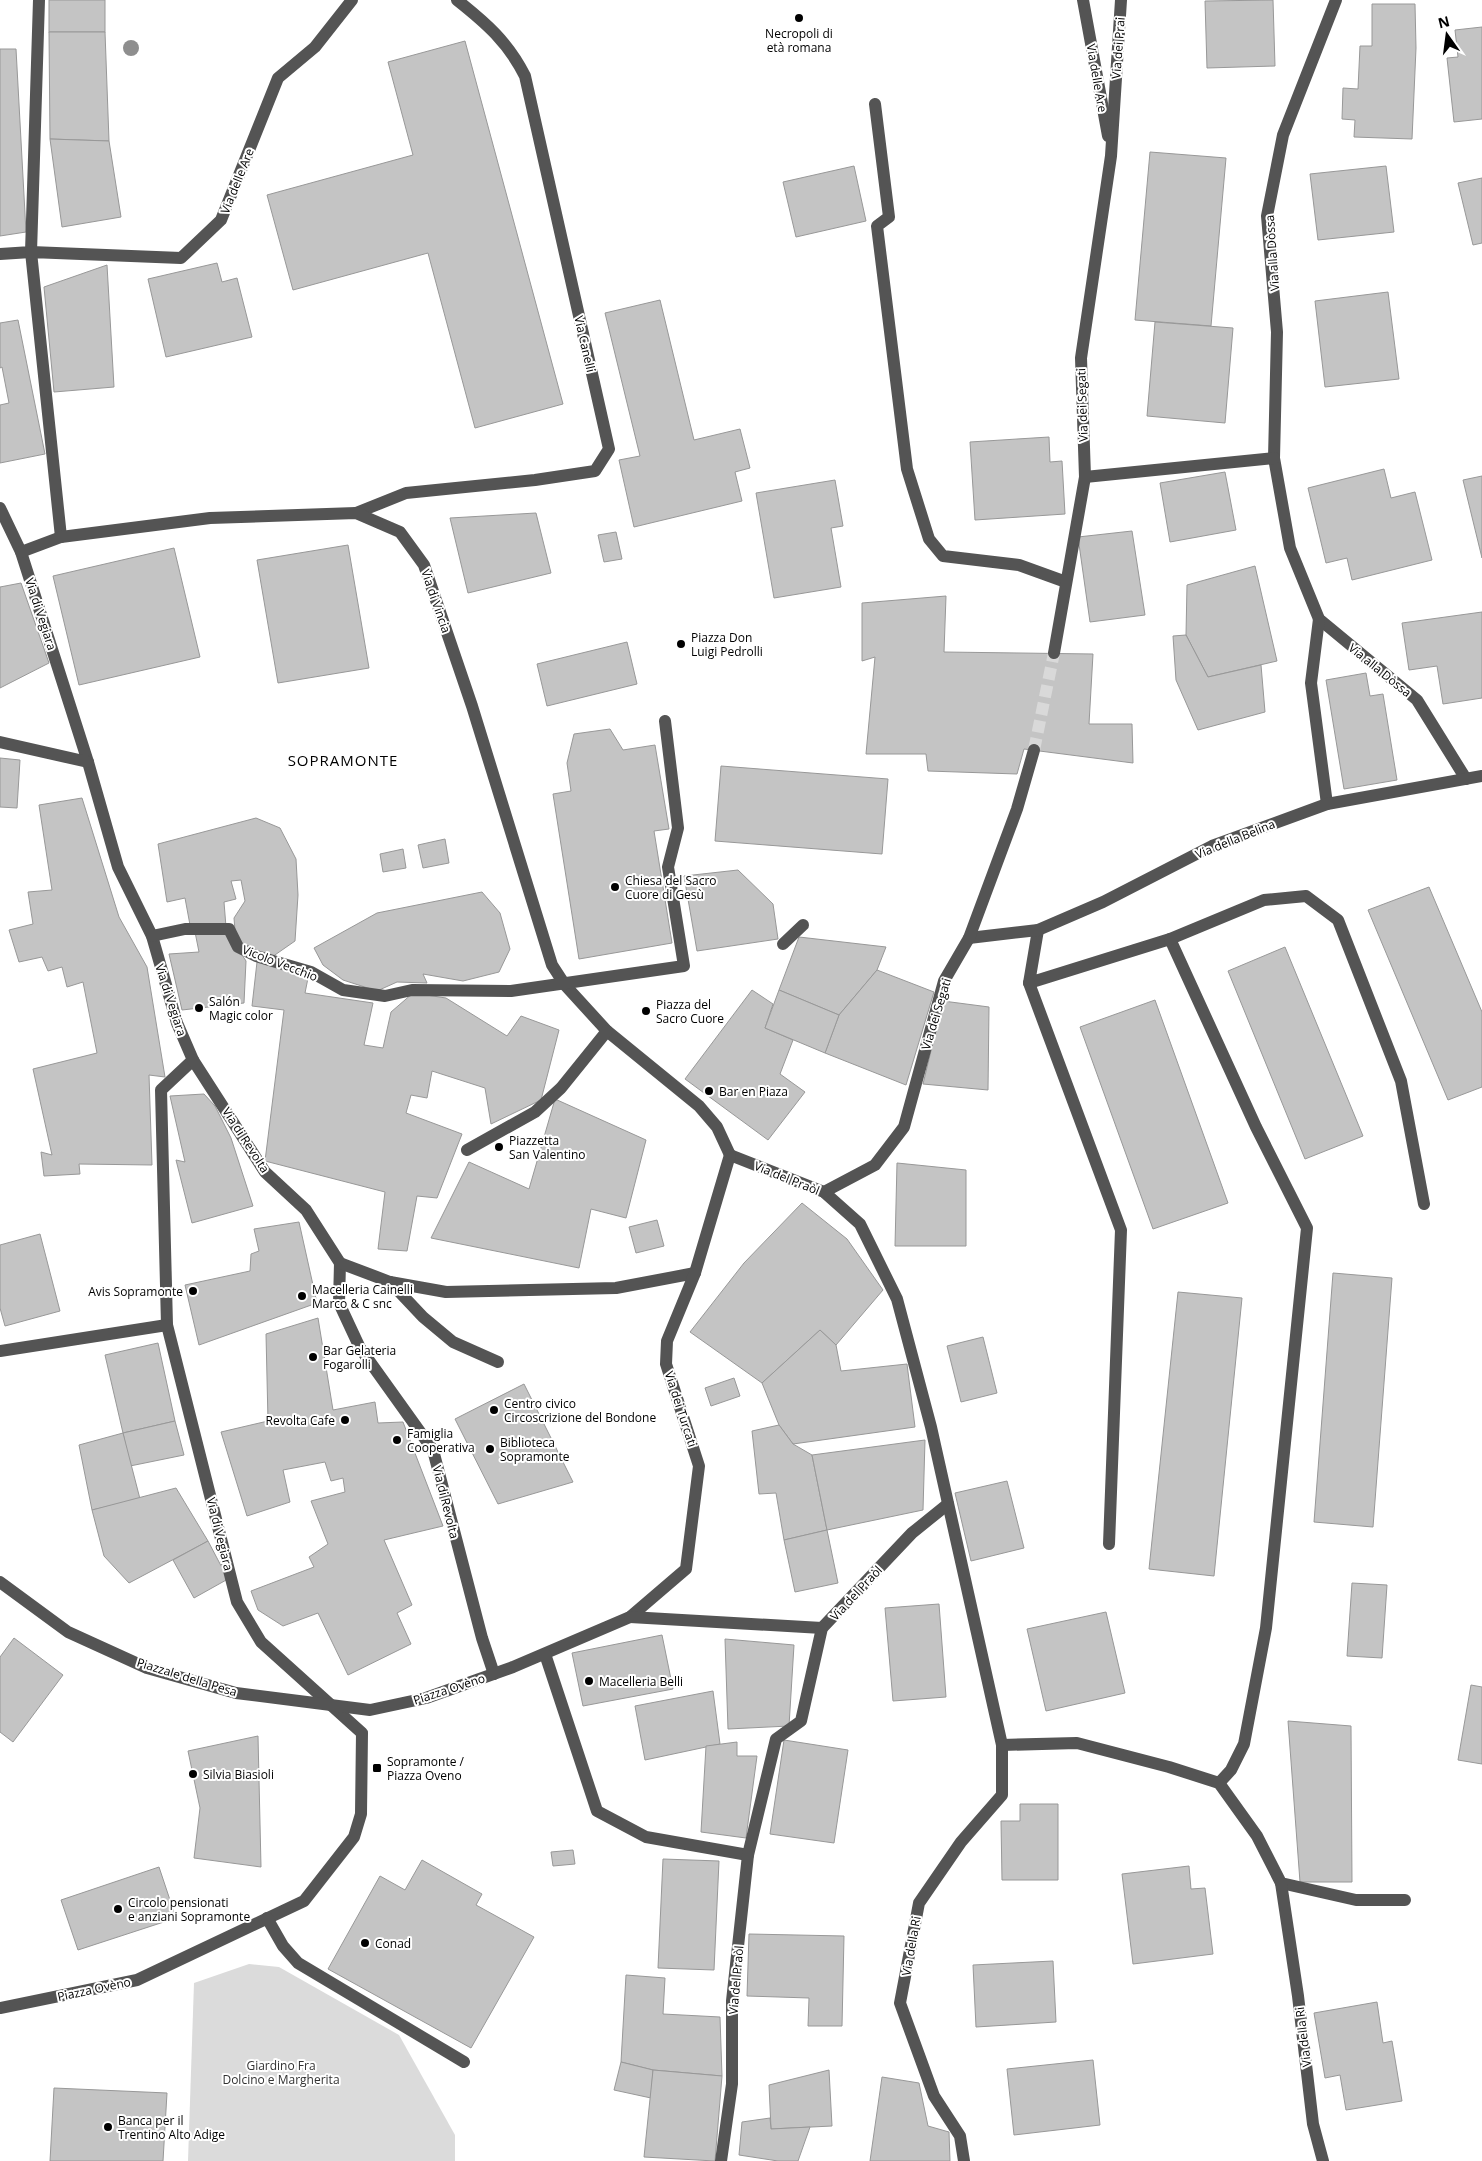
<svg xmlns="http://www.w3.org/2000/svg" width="1482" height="2161" viewBox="0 0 1482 2161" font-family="'Open Sans',sans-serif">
  <rect width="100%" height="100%" fill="#fff"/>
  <!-- green -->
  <path fill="#dbdbdb" d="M249,1964L279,1967L399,2035L455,2135V2161H188L194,1983Z"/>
  <!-- building -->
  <g fill="#c4c4c4" stroke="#989898">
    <rect x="49" y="0" width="56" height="32"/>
    <path d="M1273,0L1275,66L1207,68L1205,1Z"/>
    <path d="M1372,4H1415L1416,48L1412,139L1354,137L1355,120L1342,119L1343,88L1358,89L1360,46H1372Z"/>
    <path d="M1482,27V119L1454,122L1447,58L1458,57L1455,30Z"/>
    <path d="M49,32H105L109,141L50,139Z"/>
    <path d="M465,41L563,404L475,428L428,253L293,290L267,195L413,155L388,62Z"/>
    <path d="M0,49H16L26,232L0,236Z"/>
    <path d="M50,139L109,141L121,217L62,227Z"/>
    <path d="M1150,152L1226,158L1211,326L1135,320Z"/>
    <path d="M854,166L866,221L796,237L783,182Z"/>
    <path d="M1386,166L1394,232L1318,240L1310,174Z"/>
    <path d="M1482,178V243L1473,245L1458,183Z"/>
    <path d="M217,263L222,282L237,278L252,337L166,357L148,279Z"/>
    <path d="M107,265L114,387L54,392L44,287Z"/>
    <path d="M1388,292L1399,379L1325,387L1315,301Z"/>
    <path d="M660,300L694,440L740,429L750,468L735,472L742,501L634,527L619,460L640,456L605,313Z"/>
    <path d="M18,320L45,454L0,463V405L9,403L2,367L0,368V323Z"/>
    <path d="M1155,322L1233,328L1225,423L1147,416Z"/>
    <path d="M1049,437L1050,462L1062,461L1065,514L975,520L970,442Z"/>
    <path d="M1384,469L1391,498L1415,492L1432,560L1352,580L1347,558L1326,563L1308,488Z"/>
    <path d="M1225,472L1236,530L1170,542L1160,483Z"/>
    <path d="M1482,476V558L1463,480Z"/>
    <path d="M835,480L843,526L831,528L841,587L774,598L756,493Z"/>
    <path d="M536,513L551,573L468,593L450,518Z"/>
    <path d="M1132,531L1145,615L1090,622L1078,537Z"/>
    <path d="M616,532L622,559L604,562L598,535Z"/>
    <path d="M348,545L369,668L278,683L257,560Z"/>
    <path d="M174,548L200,657L79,685L53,576Z"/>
    <path d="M1255,566L1277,661L1208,677L1186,635L1187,585Z"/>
    <path d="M21,583L49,663L0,688V587Z"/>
    <path d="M946,596L944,652L1093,654L1089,724H1132L1133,763L1024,749L1017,774L928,771L926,754H866L875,657L862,661V603Z"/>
    <path d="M1482,612V698L1443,704L1437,666L1409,670L1402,623Z"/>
    <path d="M1186,635L1208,677L1261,665L1265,712L1198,730L1176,680L1173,636Z"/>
    <path d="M627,642L637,684L547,706L537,664Z"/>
    <path d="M1366,673L1370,696L1383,694L1397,780L1344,789L1326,680Z"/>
    <path d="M610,729L623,750L655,745L669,829L654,831L672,943L579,959L553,794L571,791L567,763L574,734Z"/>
    <path d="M0,758L20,760L17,808L0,807Z"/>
    <path d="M721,766L888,779L882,854L715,841Z"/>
    <path d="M82,798L119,917L147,967L165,1077L149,1075L152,1165L79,1164L80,1174L44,1176L41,1152L52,1155L33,1069L97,1053L83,982L67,987L62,967L48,971L42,957L19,962L9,930L33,924L28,892L52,890L39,805Z"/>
    <path d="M256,818L280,828L296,859L298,895L295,941L272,957L236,943L234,918L245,901L241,880L231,881L236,899L224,902L226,927L190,925L185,898L167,902L158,844Z"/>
    <path d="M445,839L449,863L423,868L418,845Z"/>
    <path d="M403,849L406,868L383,872L380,854Z"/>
    <path d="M738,870L773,904L778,939L697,951L684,876Z"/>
    <path d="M1429,887L1482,1012V1087L1448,1100L1368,910Z"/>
    <path d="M482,892L500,913L510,949L499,972L463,981L423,974L427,983L397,982L377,991L343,980L323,965L314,948L377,913Z"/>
    <path d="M195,932H227L246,961L244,1003L182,1010L169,954L199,952Z"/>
    <path d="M799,937L886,947L877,970L839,1015L779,990Z"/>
    <path d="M1285,947L1363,1136L1305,1159L1228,971Z"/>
    <path d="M257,962L308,978L305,993L373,1003L364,1045L383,1048L391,1012L413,993L446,998L507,1036L521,1016L559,1030L541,1100L491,1124L485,1088L432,1071L427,1098L411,1095L406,1113L462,1134L437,1198L417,1196L407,1251L378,1249L385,1192L265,1161L284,1010L252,1006Z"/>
    <path d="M877,970L934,992L906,1085L825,1053L839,1015Z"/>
    <path d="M752,990L773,1004L765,1028L793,1040L780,1074L805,1092L768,1140L685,1079Z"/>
    <path d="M779,990L839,1015L825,1053L765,1028Z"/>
    <path d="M1155,1000L1228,1203L1153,1229L1080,1027Z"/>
    <path d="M943,1001L989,1007L988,1090L923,1084Z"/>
    <path d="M204,1094L215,1106L231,1138L253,1206L192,1223L176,1160L185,1162L170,1096Z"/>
    <path d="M555,1099L646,1140L626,1218L591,1209L579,1268L431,1238L469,1162L529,1189Z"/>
    <path d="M897,1163L966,1170V1246H895Z"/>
    <path d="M802,1203L847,1239L883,1290L836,1345L820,1330L762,1383L690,1332L744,1263Z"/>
    <path d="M657,1220L664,1246L636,1253L629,1227Z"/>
    <path d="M299,1222L317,1303L199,1345L185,1285L250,1271L251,1254L259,1251L254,1229Z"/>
    <path d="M40,1234L60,1311L5,1326L0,1308V1245Z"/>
    <path d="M1333,1273L1392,1278L1373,1527L1314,1522Z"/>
    <path d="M1178,1292L1242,1298L1214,1576L1149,1569Z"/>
    <path d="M318,1318L333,1410L375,1402L378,1423L403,1422L443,1526L384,1540L412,1605L397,1613L411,1644L348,1675L318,1613L283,1626L258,1610L251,1591L314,1567L309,1557L328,1544L311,1501L345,1492L343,1478L331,1481L325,1462L283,1470L290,1502L247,1516L221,1432L268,1421L266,1334Z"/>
    <path d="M820,1330L836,1345L841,1371L907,1364L915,1427L793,1444L779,1425L762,1383Z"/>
    <path d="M983,1337L997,1393L961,1402L947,1346Z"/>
    <path d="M158,1343L175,1421L123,1433L105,1355Z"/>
    <path d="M734,1378L740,1396L711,1406L705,1388Z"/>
    <path d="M524,1384L573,1482L498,1504L455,1419Z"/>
    <path d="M175,1421L184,1455L130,1466L123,1433Z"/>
    <path d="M779,1425L793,1444L812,1455L827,1530L784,1540L776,1493L759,1494L752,1431Z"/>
    <path d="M123,1433L140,1499L92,1510L79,1445Z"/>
    <path d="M925,1440L923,1510L827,1530L812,1455Z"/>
    <path d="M1007,1481L1024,1548L971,1561L955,1493Z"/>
    <path d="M176,1488L208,1541L129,1583L104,1556L92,1510Z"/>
    <path d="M827,1530L838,1583L795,1592L784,1540Z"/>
    <path d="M208,1541L228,1579L194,1598L173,1560Z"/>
    <path d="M1352,1583L1387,1585L1382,1658L1347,1656Z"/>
    <path d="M939,1604L946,1697L893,1701L885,1608Z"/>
    <path d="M1106,1612L1125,1693L1046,1711L1027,1629Z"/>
    <path d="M662,1635L673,1689L583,1706L572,1653Z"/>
    <path d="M14,1638L63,1675L13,1742L0,1732V1657Z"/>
    <path d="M725,1639L794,1645L789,1726L728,1729Z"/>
    <path d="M1471,1685L1482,1687V1764L1458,1760Z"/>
    <path d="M713,1691L720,1744L645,1760L635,1706Z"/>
    <path d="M1288,1721L1351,1726L1352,1882H1300Z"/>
    <path d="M258,1736L261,1867L194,1858L200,1808L188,1751Z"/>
    <path d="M784,1740L848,1750L834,1843L770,1834Z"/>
    <path d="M737,1742V1756H757L746,1838L701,1832L706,1746Z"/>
    <path d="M1020,1804H1058V1880H1002L1001,1821H1020Z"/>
    <path d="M573,1850L575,1864L553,1866L551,1852Z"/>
    <path d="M663,1859L719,1861L714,1970L658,1968Z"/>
    <path d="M422,1860L482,1894L476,1905L534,1937L471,2048L328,1969L380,1876L405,1890Z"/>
    <path d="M1189,1866L1191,1889L1205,1888L1213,1954L1133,1964L1122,1874Z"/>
    <path d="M159,1867L176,1918L78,1950L61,1900Z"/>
    <path d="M749,1934L844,1936L842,2026H808L809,1998L747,1996Z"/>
    <path d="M1053,1961L1056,2022L976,2027L973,1965Z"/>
    <path d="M626,1975L665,1978L663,2014L720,2017L722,2076L653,2070L621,2062Z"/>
    <path d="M1377,2002L1383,2043L1392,2041L1402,2101L1346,2110L1340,2075L1325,2078L1314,2013Z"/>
    <path d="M1093,2060L1100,2125L1014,2135L1007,2069Z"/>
    <path d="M621,2062L653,2070L651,2098L614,2090Z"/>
    <path d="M653,2070L722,2076L715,2161L644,2157Z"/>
    <path d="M829,2070L832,2126L771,2129L769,2085Z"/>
    <path d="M882,2077L919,2083L928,2126L949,2132L950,2161H870Z"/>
    <path d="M54,2088L167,2093L163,2161H50Z"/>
    <path d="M770,2118L771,2129L810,2127L798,2161H778L739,2155L742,2122Z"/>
  </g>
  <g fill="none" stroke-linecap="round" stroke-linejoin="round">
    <!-- minor-tunnel -->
    <path stroke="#d9d9d9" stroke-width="12" stroke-dasharray="12 6" stroke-linecap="butt" d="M1034,750L1054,653"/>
    <!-- minor -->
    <g stroke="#545454" stroke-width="12">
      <path d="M1083,0L1108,136"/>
      <path d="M1336,0L1283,135L1267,216L1277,332L1274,458L1290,548L1319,619L1417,700L1466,779"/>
      <path d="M875,104L889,217L877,226L907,469L929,539L943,556L1019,565L1066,582"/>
      <path d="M0,254L31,252L39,0"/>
      <path d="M1085,477L1274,458"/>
      <path d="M0,508L21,552L88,762L118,867L152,936L177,1023L193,1060L161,1090L167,1325L237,1602L261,1642L362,1733L361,1814L354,1837L304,1901L137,1980L0,2008"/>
      <path d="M356,513L406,493L535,480L595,471L609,449L525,76C508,42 486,23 457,0"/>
      <path d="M61,537L31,252L181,258L221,220L278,78L315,47L352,0"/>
      <path d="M21,552L61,537L210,518L356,513L400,532L424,565L472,706L552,965L565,985L607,1031L699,1106L717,1127L730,1155"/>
      <path d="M1319,619L1311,683L1327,804"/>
      <path d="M1054,653L1085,477L1081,358L1111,156L1121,0"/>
      <path d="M0,742L88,762"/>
      <path d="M1038,930L1029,983L1170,939L1256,1127L1307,1228L1266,1628L1244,1744L1231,1770L1219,1783"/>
      <path d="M152,936L185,929H229L238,947L256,956L311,972L343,990L385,996L412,990L511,991L684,966L668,867L678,828L665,721"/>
      <path d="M969,938L1038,930L1103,902L1212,846L1327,804L1482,776"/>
      <path d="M1170,939L1264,900L1306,896L1338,920L1401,1081L1424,1204"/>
      <path d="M783,944L803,925"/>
      <path d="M1029,983L1121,1230L1109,1544"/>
      <path d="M193,1060L265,1172L306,1210L340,1263L339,1303L360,1348L433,1450L482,1638L494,1674"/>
      <path d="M467,1150L535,1112L561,1088L607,1031"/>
      <path d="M730,1155L824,1192L860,1224L897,1299L931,1427L1002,1745V1795L961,1842L919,1903L900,2003L934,2096L960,2136L964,2161"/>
      <path d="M824,1192L875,1165L904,1127L944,981L969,938L1017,809L1034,750"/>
      <path d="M340,1263L390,1282L446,1292L616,1288L695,1273"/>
      <path d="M390,1282L423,1317L453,1342L498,1362"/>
      <path d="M0,1351L167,1325"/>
      <path d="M0,1582L68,1632L147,1668L236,1693L370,1710L426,1698L513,1667L630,1617L686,1569L699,1466L666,1364L667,1341L695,1273L730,1155"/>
      <path d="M630,1617L822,1628"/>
      <path d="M545,1654L597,1811L646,1837L748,1855"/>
      <path d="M1002,1745L1077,1743L1169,1767L1219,1783L1257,1836L1281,1883L1356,1900H1405"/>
      <path d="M1281,1883L1298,1996L1313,2124L1323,2161"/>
      <path d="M267,1918L283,1946L298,1963L464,2062"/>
      <path d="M721,2161L732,2084V2001L748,1855L776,1739L801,1721L822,1628L912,1533L948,1504"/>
    </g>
  </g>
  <!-- trees -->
  <circle fill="#8e8e8e" cx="131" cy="48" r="8"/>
  <!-- markers -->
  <g fill="#000" stroke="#fff" stroke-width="2">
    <circle cx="799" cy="18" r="5"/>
    <circle cx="681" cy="644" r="5"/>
    <circle cx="615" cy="887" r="5"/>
    <circle cx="199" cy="1008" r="5"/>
    <circle cx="646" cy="1011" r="5"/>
    <circle cx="709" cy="1091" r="5"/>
    <circle cx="499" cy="1147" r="5"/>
    <circle cx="193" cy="1291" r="5"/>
    <circle cx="302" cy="1296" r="5"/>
    <circle cx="313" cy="1357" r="5"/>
    <circle cx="494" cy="1410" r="5"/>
    <circle cx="345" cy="1420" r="5"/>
    <circle cx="397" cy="1440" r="5"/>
    <circle cx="490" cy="1449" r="5"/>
    <circle cx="589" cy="1681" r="5"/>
    <rect x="372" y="1763" width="10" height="10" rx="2.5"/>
    <circle cx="193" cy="1774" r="5"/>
    <circle cx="118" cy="1909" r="5"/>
    <circle cx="365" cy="1943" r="5"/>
    <circle cx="108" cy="2127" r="5"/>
  </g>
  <g text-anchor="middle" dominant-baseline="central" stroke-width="4" stroke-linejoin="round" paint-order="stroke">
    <!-- poi labels -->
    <g font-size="12" fill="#000" stroke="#fff" text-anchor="start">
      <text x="799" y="33" text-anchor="middle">Necropoli di<tspan x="799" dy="14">età romana</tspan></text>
      <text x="691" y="637">Piazza Don<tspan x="691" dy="14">Luigi Pedrolli</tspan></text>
      <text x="625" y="880">Chiesa del Sacro<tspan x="625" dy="14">Cuore di Gesù</tspan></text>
      <text x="209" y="1001">Salón<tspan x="209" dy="14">Magic color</tspan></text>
      <text x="656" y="1004">Piazza del<tspan x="656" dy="14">Sacro Cuore</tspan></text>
      <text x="719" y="1091">Bar en Piaza</text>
      <text x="509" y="1140">Piazzetta<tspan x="509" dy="14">San Valentino</tspan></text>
      <text x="312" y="1289">Macelleria Cainelli<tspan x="312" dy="14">Marco &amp; C snc</tspan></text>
      <text x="183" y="1291" text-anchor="end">Avis Sopramonte</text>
      <text x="323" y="1350">Bar Gelateria<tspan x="323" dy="14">Fogarolli</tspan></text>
      <text x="504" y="1403">Centro civico<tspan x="504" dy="14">Circoscrizione del Bondone</tspan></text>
      <text x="335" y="1420" text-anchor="end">Revolta Cafe</text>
      <text x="407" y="1433">Famiglia<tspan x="407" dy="14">Cooperativa</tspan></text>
      <text x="500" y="1442">Biblioteca<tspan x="500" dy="14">Sopramonte</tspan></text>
      <text x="599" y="1681">Macelleria Belli</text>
      <text x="387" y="1761">Sopramonte /<tspan x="387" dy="14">Piazza Oveno</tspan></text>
      <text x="203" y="1774">Silvia Biasioli</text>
      <text x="128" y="1902">Circolo pensionati<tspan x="128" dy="14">e anziani Sopramonte</tspan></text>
      <text x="375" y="1943">Conad</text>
      <text x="118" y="2120">Banca per il<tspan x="118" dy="14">Trentino Alto Adige</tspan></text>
    </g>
    <!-- street labels -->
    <g font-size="12" fill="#000" stroke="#fff">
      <text transform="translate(1118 48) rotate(-86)">Via dei Prai</text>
      <text transform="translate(1097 78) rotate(80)">Via delle Are</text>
      <text transform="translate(237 181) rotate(-68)">Via delle Are</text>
      <text transform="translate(1272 253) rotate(-94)">Via alla Dòssa</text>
      <text transform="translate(585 344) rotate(77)">Via Canelli</text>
      <text transform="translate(1082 405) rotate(-92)">Via dei Segati</text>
      <text transform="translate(436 601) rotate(71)">Via di Vincia</text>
      <text transform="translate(41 614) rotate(72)">Via di Vegiara</text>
      <text transform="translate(1380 670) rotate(39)">Via alla Dòssa</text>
      <text transform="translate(1235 839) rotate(-22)">Via della Belina</text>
      <text transform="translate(280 963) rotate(21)">Vicolo Vecchio</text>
      <text transform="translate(171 1000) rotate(72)">Via di Vegiara</text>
      <text transform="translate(936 1014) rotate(-73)">Via dei Segati</text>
      <text transform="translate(246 1140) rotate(57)">Via di Revolta</text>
      <text transform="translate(787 1178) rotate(22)">Via del Praòl</text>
      <text transform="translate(681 1409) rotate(72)">Via dei Turcati</text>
      <text transform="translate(446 1502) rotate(76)">Via di Revolta</text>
      <text transform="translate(220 1534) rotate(76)">Via di Vegiara</text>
      <text transform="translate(856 1593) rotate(-47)">Via del Praòl</text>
      <text transform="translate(187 1677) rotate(17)">Piazzale della Pesa</text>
      <text transform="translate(449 1689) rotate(-18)">Piazza Ovèno</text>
      <text transform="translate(911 1946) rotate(-80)">Via della Ri</text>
      <text transform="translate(736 1980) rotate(-85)">Via del Praòl</text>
      <text transform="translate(94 1989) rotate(-12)">Piazza Ovèno</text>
      <text transform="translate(1303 2037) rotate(-97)">Via della Ri</text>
    </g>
    <!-- park labels -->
    <g font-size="12" fill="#323232" stroke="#fff">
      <text x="281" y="2065">Giardino Fra<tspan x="281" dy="14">Dolcino e Margherita</tspan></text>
    </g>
    <!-- quarter labels -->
    <g font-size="15" letter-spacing="1" fill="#000" stroke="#fff">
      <text x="343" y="760">SOPRAMONTE</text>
    </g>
  </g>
  <!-- north arrow -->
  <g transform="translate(1447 35) rotate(346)" stroke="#ffffff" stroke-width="4" paint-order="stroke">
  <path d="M0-4L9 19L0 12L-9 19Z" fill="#000000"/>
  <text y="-8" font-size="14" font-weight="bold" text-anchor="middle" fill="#000000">N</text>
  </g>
</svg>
